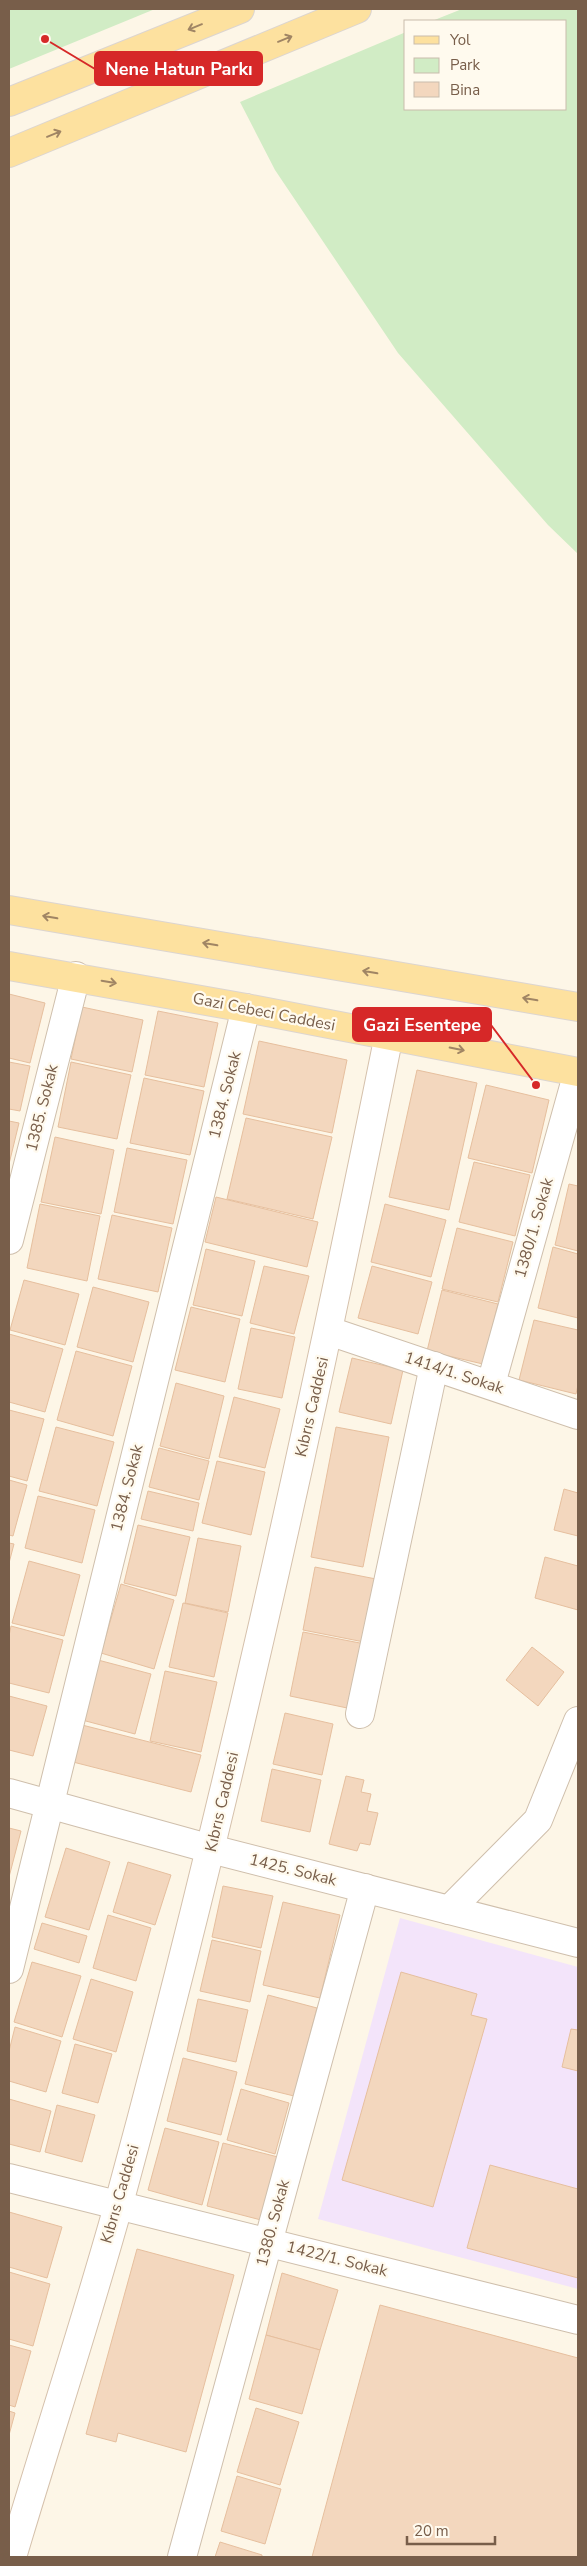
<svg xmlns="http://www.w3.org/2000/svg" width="587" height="2566" viewBox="0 0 587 2566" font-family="'Nunito Sans',sans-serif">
  <rect width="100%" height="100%" fill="#fdf6e7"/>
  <!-- education -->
  <path fill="#f3e4fa" d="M400,1918L578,1967V2289L318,2219Z"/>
  <!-- green -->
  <g fill="#d1ecc5">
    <path d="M9,9H155L9,69Z"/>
    <path d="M462,9H578V554L548,525L398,353L275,170L240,102L406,32V109H566V21H432Z"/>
  </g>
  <!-- building -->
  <g fill="#f3d7be" stroke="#e6bf9e">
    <path d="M9,994L45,1003L30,1063L9,1058Z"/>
    <path d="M82,1007L143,1020L132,1072L71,1059Z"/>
    <path d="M158,1011L218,1023L204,1087L145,1075Z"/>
    <path d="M259,1041L347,1060L332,1133L243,1114Z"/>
    <path d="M9,1062L30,1066L20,1111L9,1109Z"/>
    <path d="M71,1062L131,1075L117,1139L58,1127Z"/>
    <path d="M417,1070L477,1083L449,1210L389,1197Z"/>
    <path d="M144,1078L204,1091L190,1155L130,1143Z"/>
    <path d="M486,1085L549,1100L532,1173L468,1158Z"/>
    <path d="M246,1118L332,1137L313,1219L227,1199Z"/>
    <path d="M9,1121L19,1123L9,1164Z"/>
    <path d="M55,1137L114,1150L101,1214L41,1202Z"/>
    <path d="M127,1148L187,1160L173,1224L114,1212Z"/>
    <path d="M474,1162L530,1175L515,1236L459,1222Z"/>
    <path d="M569,1184L578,1186V1251L555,1245Z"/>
    <path d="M216,1197L318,1222L307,1267L205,1242Z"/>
    <path d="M40,1204L100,1216L87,1281L27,1268Z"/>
    <path d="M385,1204L446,1220L431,1277L371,1262Z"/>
    <path d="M112,1215L172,1228L158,1292L98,1279Z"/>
    <path d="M457,1228L513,1242L498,1302L442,1289Z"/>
    <path d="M553,1247L578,1254V1318L538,1308Z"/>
    <path d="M206,1249L255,1261L242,1316L193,1305Z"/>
    <path d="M264,1266L309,1276L294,1334L250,1323Z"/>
    <path d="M372,1266L432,1282L418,1334L358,1318Z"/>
    <path d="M24,1280L79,1294L65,1345L10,1330Z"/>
    <path d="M93,1287L149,1302L133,1362L77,1347Z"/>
    <path d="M442,1290L498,1304L483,1364L427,1351Z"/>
    <path d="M191,1307L240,1319L225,1382L175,1370Z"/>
    <path d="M534,1320L578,1330V1385L576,1394L519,1380Z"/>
    <path d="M251,1328L295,1337L282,1398L238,1389Z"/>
    <path d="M9,1334L63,1349L45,1412L9,1402Z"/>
    <path d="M76,1351L132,1366L113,1436L57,1420Z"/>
    <path d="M352,1358L403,1370L391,1424L339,1412Z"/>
    <path d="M176,1383L224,1396L209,1459L160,1446Z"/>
    <path d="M234,1397L280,1409L265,1468L219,1457Z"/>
    <path d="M9,1410L44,1419L27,1481L9,1476Z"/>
    <path d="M56,1427L114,1442L97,1506L39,1491Z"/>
    <path d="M336,1427L389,1437L363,1567L311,1557Z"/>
    <path d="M159,1448L209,1461L199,1500L149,1487Z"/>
    <path d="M217,1461L265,1472L251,1535L202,1523Z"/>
    <path d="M9,1480L27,1485L13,1536L9,1535Z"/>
    <path d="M564,1489L578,1493V1536L554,1530Z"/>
    <path d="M148,1491L199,1503L193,1531L141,1519Z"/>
    <path d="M38,1496L95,1510L82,1563L25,1548Z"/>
    <path d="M138,1525L190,1537L176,1596L124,1583Z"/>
    <path d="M198,1538L241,1546L228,1612L185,1603Z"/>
    <path d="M9,1543L14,1544L9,1563Z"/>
    <path d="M545,1557L578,1566V1610L535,1598Z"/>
    <path d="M29,1561L80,1575L64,1636L12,1623Z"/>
    <path d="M315,1567L376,1579L364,1642L303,1630Z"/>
    <path d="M121,1584L174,1600L154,1669L101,1653Z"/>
    <path d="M183,1603L228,1613L214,1677L169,1667Z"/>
    <path d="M11,1626L63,1640L49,1693L9,1683V1636Z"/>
    <path d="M303,1632L365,1644L352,1709L290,1696Z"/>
    <path d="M532,1647L564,1672L538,1706L506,1680Z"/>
    <path d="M98,1660L151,1674L135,1734L82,1720Z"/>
    <path d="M165,1671L217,1682L201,1752L150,1741Z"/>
    <path d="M9,1696L47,1706L33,1756L9,1750Z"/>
    <path d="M285,1713L333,1724L322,1775L273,1764Z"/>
    <path d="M82,1725L201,1755L191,1792L73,1762Z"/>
    <path d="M272,1769L321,1780L310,1832L261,1821Z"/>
    <path d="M346,1776L364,1780L361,1792L371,1794L367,1811L378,1813L370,1845L360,1843L357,1851L329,1844Z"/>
    <path d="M9,1828L21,1831L9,1877Z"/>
    <path d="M66,1848L110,1862L89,1930L45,1917Z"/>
    <path d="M128,1862L171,1875L155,1925L113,1912Z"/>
    <path d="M223,1886L273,1896L261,1948L212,1937Z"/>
    <path d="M283,1902L340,1915L320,1998L263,1985Z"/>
    <path d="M108,1915L151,1928L136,1981L93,1968Z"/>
    <path d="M42,1923L87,1936L79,1963L34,1949Z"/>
    <path d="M212,1940L261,1951L250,2002L200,1991Z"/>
    <path d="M32,1962L81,1976L62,2037L14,2022Z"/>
    <path d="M401,1972L477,1994L471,2015L487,2019L433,2207L342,2180Z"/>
    <path d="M91,1979L133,1992L116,2052L73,2039Z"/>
    <path d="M268,1995L317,2008L294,2096L245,2084Z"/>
    <path d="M198,1999L248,2010L236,2062L187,2051Z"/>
    <path d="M15,2027L61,2041L46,2092L9,2081V2051Z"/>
    <path d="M571,2029L578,2030V2071L562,2067Z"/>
    <path d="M75,2044L112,2054L98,2103L62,2093Z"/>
    <path d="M183,2058L237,2072L221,2135L167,2121Z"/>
    <path d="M241,2089L289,2103L275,2154L227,2140Z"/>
    <path d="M9,2099L51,2111L40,2152L9,2144Z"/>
    <path d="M57,2105L95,2115L82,2162L45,2152Z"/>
    <path d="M165,2128L219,2142L202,2205L148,2190Z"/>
    <path d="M223,2143L278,2157L261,2220L207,2206Z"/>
    <path d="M490,2165L578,2189V2278L467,2248Z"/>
    <path d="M9,2212L62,2227L47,2278L9,2267Z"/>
    <path d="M137,2249L234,2275L186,2452L118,2433L116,2442L86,2434Z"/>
    <path d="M9,2272L50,2284L33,2346L9,2339Z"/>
    <path d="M282,2273L338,2290L320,2350L266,2335Z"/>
    <path d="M380,2305L578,2358V2557H312Z"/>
    <path d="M266,2335L320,2350L302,2414L249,2399Z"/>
    <path d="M9,2345L31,2351L15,2407L9,2405Z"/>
    <path d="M256,2408L299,2422L280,2485L237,2472Z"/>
    <path d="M9,2411L15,2413L9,2435Z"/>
    <path d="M237,2476L281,2489L265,2544L221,2531Z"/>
    <path d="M220,2542L262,2555V2557H215Z"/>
  </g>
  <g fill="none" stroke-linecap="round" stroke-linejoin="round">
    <!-- street casing -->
    <g stroke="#cfbfac" stroke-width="30">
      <g id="street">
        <path d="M9,1240L76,976"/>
        <path d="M329,1331L578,1415"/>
        <path d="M491,1384L578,1072"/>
        <path d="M360,1714L434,1366"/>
        <path d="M9,1793L211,1849L578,1943"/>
        <path d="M449,1910L538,1820L578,1721"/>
        <path d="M9,1969L246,1008"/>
        <path d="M9,2178L578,2320"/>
        <path d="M182,2557L365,1888"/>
      </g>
    </g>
    <!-- secondary casing -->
    <g stroke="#d5c1ac" stroke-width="30">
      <path id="secondary" d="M12,2557C47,2439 86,2322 119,2203C224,1817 310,1427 389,1035"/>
    </g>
    <!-- primary casing -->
    <g stroke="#dcd5d0" stroke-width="30">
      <g id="primary">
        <path d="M9,102L240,9"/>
        <path d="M9,153L357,9"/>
        <path d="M9,910L578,1007"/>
        <path d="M9,966L246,1008L578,1072"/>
      </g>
    </g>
    <!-- street -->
    <use href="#street" stroke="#fff" stroke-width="28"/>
    <!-- secondary -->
    <use href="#secondary" stroke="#fff" stroke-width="28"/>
    <!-- primary -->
    <use href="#primary" stroke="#fde19f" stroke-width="28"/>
  </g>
  <!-- one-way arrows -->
  <defs><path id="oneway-shaft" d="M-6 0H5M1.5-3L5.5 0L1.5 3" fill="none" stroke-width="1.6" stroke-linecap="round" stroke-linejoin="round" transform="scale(1.25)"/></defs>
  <g stroke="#a08564">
    <use href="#oneway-shaft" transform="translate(195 27) rotate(158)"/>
    <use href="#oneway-shaft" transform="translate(285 39) rotate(-22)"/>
    <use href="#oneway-shaft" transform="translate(54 134) rotate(-22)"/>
    <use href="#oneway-shaft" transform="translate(50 917) rotate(-170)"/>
    <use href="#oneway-shaft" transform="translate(210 944) rotate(-170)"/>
    <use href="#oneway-shaft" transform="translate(370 972) rotate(-170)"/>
    <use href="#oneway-shaft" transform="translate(109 982) rotate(10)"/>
    <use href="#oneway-shaft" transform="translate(530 999) rotate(-170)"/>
    <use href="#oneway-shaft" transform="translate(457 1049) rotate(11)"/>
  </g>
  <g text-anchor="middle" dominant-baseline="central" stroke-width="4.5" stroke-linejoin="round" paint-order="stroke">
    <!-- street labels -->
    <g font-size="16" fill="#785e4a" stroke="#fffaee">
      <text transform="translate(264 1012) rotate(11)">Gazi Cebeci Caddesi</text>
      <text transform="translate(225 1095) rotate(-76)">1384. Sokak</text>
      <text transform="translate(42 1108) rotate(-76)">1385. Sokak</text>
      <text transform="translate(534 1228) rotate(-74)">1380/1. Sokak</text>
      <text transform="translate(454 1373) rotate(18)">1414/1. Sokak</text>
      <text transform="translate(312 1407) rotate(-77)">Kıbrıs Caddesi</text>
      <text transform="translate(127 1488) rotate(-76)">1384. Sokak</text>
      <text transform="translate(222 1802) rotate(-77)">Kıbrıs Caddesi</text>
      <text transform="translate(293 1870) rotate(14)">1425. Sokak</text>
      <text transform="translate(120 2194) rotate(-74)">Kıbrıs Caddesi</text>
      <text transform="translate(273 2223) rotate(-75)">1380. Sokak</text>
      <text transform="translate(337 2259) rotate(14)">1422/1. Sokak</text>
    </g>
  </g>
  <!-- callouts -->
  <path fill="none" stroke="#d62828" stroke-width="2" d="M45 39L95 69M536 1085L491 1025"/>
  <g fill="#d62828" stroke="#fffaee" stroke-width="2">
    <circle cx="45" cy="39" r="5"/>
    <circle cx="536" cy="1085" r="5"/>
  </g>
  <g fill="#d62828" stroke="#d62828" stroke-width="2">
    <rect x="95" y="52" width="167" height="33" rx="5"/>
    <rect x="353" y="1008" width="138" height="33" rx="5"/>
  </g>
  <g font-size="18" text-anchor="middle" font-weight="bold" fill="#fff">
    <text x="179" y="75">Nene Hatun Parkı</text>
    <text x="422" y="1031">Gazi Esentepe</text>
  </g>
  <!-- border -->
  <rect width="587" height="2566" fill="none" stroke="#785e4a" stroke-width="20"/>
  <!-- legend -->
  <rect x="404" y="20" width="162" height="90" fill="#fffaee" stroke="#c9bcac"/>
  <rect x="414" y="36" width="25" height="8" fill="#fde19f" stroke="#c9bcac"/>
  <text x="450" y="45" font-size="15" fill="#785e4a">Yol</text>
  <rect x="414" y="58" width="25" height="15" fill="#d1ecc5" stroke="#c9bcac"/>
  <text x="450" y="70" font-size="15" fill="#785e4a">Park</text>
  <rect x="414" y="82" width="25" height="15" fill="#f3d7be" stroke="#c9bcac"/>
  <text x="450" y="95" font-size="15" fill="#785e4a">Bina</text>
  <!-- scale -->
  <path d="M407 2536v8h88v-8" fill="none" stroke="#785e4a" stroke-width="2.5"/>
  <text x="414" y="2536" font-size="15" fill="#785e4a" stroke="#fffaee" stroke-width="4" paint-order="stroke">20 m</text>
</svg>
